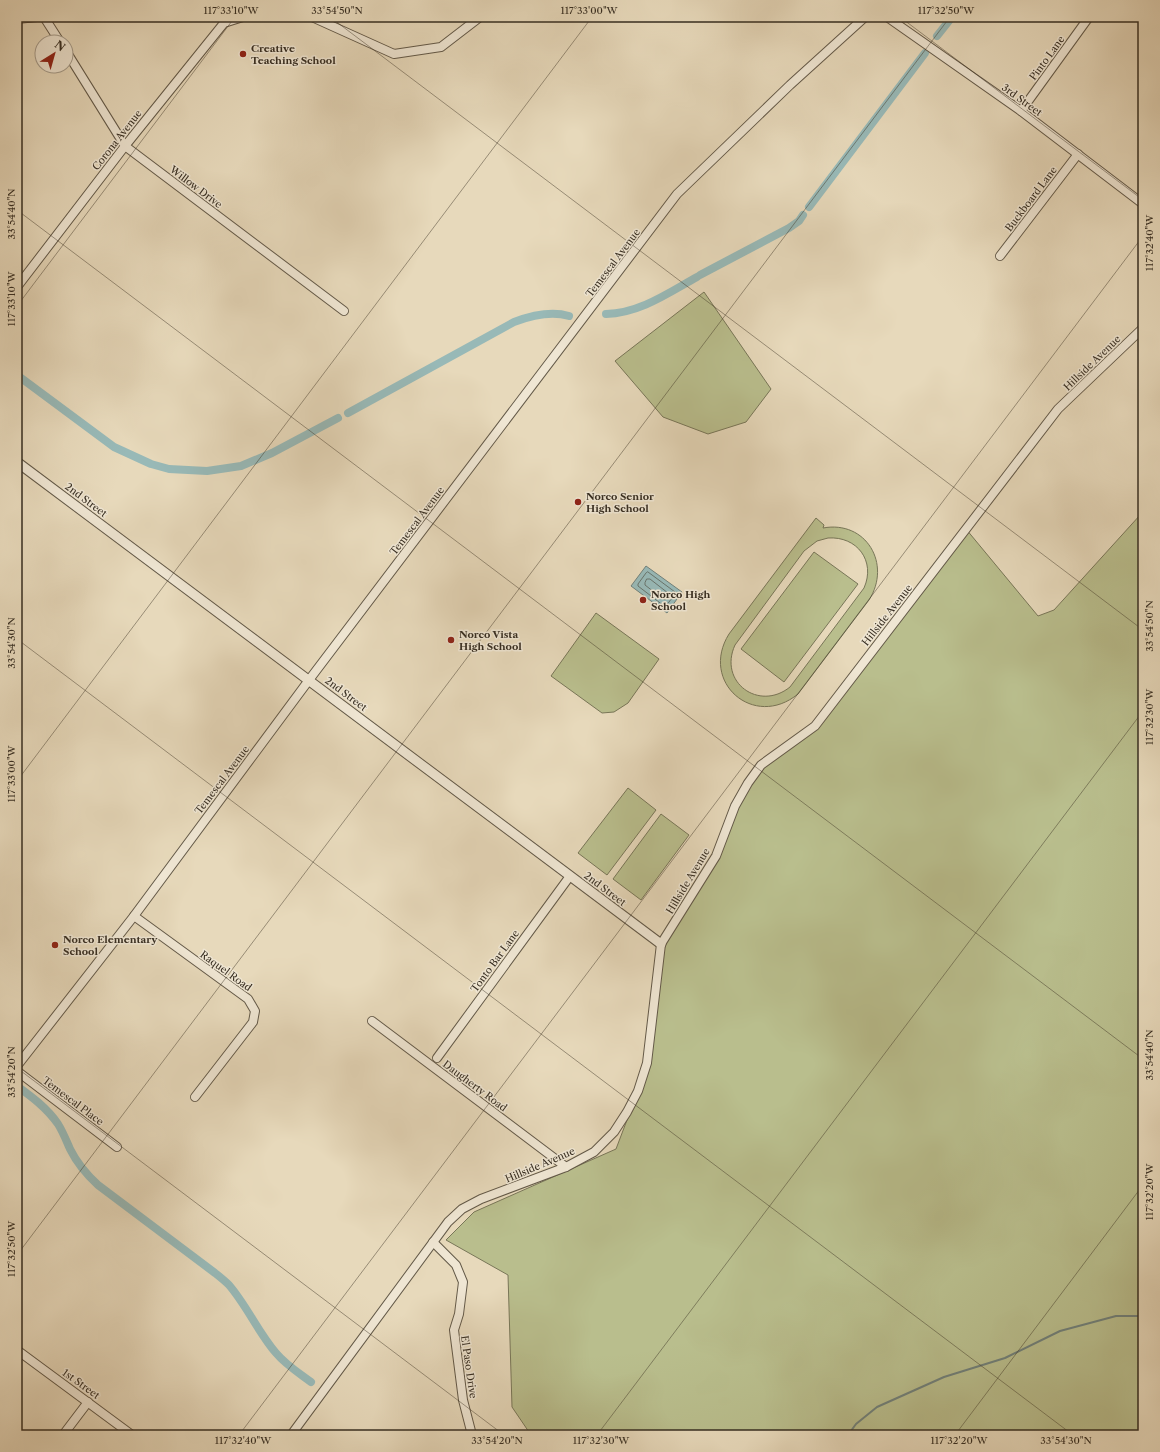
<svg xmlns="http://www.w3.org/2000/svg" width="1160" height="1452" viewBox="0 0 1160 1452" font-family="'Libre Caslon Text',serif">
  <rect width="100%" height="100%" fill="#e7d9bb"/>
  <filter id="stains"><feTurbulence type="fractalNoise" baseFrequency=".005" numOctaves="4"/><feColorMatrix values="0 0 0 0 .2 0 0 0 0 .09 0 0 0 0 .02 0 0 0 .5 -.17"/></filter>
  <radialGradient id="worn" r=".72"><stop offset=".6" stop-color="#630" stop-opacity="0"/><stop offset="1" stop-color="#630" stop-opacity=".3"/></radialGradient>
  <!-- green -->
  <g fill="#b9be8d" stroke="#787658" fill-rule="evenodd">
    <path d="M704,292L771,389L746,422L708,434L663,417L615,361Z"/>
    <path d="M1141,514L1143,516V1435H531L512,1407L508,1275L446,1240L474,1212L616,1149L638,1091L647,1063L661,944L716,856L735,806L761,765L815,726L966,529L1038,616L1054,610Z"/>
    <path d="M816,518L824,525L823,528C866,520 892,564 869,600L798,694C754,730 699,682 729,634ZM828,538C857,536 876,561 864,588L790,687C759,712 718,682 735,645L804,551L817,541Z"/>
    <path d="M814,552L858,584L784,682L741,649Z"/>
    <path d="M596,613L659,659L628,703L614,712L602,713L551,676Z"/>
    <path d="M628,788L656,810L607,875L578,853Z"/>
    <path d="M661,814L689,835L641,900L613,879Z"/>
  </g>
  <!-- water -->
  <path fill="#98b9b7" stroke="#71817b" d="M646,566L682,592L667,613L631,586Z"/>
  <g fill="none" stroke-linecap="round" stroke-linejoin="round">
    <!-- shore -->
    <g stroke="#68746c" stroke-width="1">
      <path d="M648,572L675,592V594L666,606H664L638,586V584L646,573Z"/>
      <path d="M647,579H650L668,593V595L666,599H663L645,585V583Z"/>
    </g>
    <!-- stream -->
    <path stroke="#71817b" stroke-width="2" d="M848,1435L856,1424L877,1407L944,1377L1005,1358L1060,1331L1116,1316H1143"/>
    <!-- canal -->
    <g stroke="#98b9b7" stroke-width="8">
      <path d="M937,36L952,17"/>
      <path d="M809,207L925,53"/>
      <path d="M700,275L789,228L799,221L803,215"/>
      <path d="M606,314C640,313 668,293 697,277"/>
      <path d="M17,375L114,447L151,464L169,469L207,471L241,466L272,453L338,418"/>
      <path d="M348,413L514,322C530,316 552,311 569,316"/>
      <path d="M17,1086C32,1097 47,1108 58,1124C63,1132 66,1140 70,1149C77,1163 87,1175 98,1185L215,1273C220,1277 225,1281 229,1285C247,1306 258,1332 276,1353C286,1365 299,1373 311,1382"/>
    </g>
    <!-- minor casing -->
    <g stroke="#635948" stroke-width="10">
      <g id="minor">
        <path d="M44,17L60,42"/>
        <path d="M312,17L394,54L441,47L480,17"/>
        <path d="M887,17L1021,111L1143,204"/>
        <path d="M17,19L37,17"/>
        <path d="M66,51L125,146L344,311"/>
        <path d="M1021,111L1089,17"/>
        <path d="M1000,256L1078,154"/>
        <path d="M17,287L125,146L224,23L243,17"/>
        <path d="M134,916L248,999L255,1011L253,1022L195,1097"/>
        <path d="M372,1021L566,1167"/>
        <path d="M437,1058L570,876"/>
        <path d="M17,1066L134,916L309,680L677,194L790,85L865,17"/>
        <path d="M17,1071L117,1147"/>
        <path d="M433,1242L456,1265L463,1282L459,1314L454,1330L463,1400L472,1435"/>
        <path d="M17,1350L132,1435"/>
        <path d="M63,1435L88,1402"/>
        <path d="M291,1435L448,1222L462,1209L481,1199L566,1167L594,1152L614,1132L627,1112L638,1091L647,1063L661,944L716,856L735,806L748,783L761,765L815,726L1058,409L1143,328"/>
      </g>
    </g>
    <!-- tertiary casing -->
    <g stroke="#635948" stroke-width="11">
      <path id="tertiary" d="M17,462L661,944"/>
    </g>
    <!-- minor -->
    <use href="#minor" stroke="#efe6d3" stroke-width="8"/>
    <!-- tertiary -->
    <use href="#tertiary" stroke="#efe6d3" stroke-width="9"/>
  </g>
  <!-- ticks -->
  <path fill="none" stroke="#372e22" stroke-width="1" stroke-opacity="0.45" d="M330,17L1143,630M900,17L1143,200M17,210L1143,1059M17,306L235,17M17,639L1073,1435M17,781L592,17M17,1068L504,1435M17,1255L950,17M239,1435L1143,236M597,1435L1143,711M955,1435L1143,1185"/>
  <!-- markers -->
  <g fill="#8f2418" stroke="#efe6d3" stroke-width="1.5">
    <circle cx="243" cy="54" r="4"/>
    <circle cx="578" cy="502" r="4"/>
    <circle cx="643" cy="600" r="4"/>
    <circle cx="451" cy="640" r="4"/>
    <circle cx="55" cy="945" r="4"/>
  </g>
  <g text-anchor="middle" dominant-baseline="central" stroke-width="3" stroke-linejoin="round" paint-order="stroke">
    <!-- poi labels -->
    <g font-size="10" font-weight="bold" fill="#372e22" stroke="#efe6d3" text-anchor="start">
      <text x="251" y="48">Creative<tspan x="251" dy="12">Teaching School</tspan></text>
      <text x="586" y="496">Norco Senior<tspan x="586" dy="12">High School</tspan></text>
      <text x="651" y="594">Norco High<tspan x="651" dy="12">School</tspan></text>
      <text x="459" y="634">Norco Vista<tspan x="459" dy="12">High School</tspan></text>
      <text x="63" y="939">Norco Elementary<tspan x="63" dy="12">School</tspan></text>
    </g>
    <!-- street labels -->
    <g font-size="10" fill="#372e22" stroke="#efe6d3">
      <text transform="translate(1047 58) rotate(-54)">Pinto Lane</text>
      <text transform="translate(1022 100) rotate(36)">3rd Street</text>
      <text transform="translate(117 140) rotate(-52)">Corona Avenue</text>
      <text transform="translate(196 187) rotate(37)">Willow Drive</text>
      <text transform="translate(1031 199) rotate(-53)">Buckboard Lane</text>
      <text transform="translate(613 263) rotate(-53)">Temescal Avenue</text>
      <text transform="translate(1092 363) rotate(-44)">Hillside Avenue</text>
      <text transform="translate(86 500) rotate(37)">2nd Street</text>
      <text transform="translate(417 521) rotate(-53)">Temescal Avenue</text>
      <text transform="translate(887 615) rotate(-52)">Hillside Avenue</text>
      <text transform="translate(346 694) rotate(37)">2nd Street</text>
      <text transform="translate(222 780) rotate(-53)">Temescal Avenue</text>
      <text transform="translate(688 881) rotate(-59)">Hillside Avenue</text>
      <text transform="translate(605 889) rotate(37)">2nd Street</text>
      <text transform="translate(495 961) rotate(-54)">Tonto Bar Lane</text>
      <text transform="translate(226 971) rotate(36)">Raquel Road</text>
      <text transform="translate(475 1086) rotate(37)">Daugherty Road</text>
      <text transform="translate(73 1101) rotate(37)">Temescal Place</text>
      <text transform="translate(540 1165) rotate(-23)">Hillside Avenue</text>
      <text transform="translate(469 1367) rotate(82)">El Paso Drive</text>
      <text transform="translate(81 1384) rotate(36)">1st Street</text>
    </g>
  </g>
  <!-- margin -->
  <rect width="1160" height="1452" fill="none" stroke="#e7d9bb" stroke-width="44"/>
  <!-- north arrow -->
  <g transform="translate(54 54) rotate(37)"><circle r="19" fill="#efe6d3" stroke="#a59c8c"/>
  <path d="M0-3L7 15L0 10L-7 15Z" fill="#8f2418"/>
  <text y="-6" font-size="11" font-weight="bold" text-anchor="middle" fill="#372e22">N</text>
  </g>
  <rect x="22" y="22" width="1116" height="1408" fill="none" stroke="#372e22" stroke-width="1.5"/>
  <g font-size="10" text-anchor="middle" fill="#372e22">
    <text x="231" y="14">117°33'10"W</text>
    <text x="337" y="14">33°54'50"N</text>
    <text x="589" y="14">117°33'00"W</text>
    <text x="946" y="14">117°32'50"W</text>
    <text transform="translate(11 214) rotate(-90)" y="4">33°54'40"N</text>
    <text transform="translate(1149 243) rotate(-90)" y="4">117°32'40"W</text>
    <text transform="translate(11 299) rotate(-90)" y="4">117°33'10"W</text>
    <text transform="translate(1149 626) rotate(-90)" y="4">33°54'50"N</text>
    <text transform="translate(11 643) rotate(-90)" y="4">33°54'30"N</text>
    <text transform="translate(1149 717) rotate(-90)" y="4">117°32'30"W</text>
    <text transform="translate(11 774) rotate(-90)" y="4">117°33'00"W</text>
    <text transform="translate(1149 1055) rotate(-90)" y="4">33°54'40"N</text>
    <text transform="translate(11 1072) rotate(-90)" y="4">33°54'20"N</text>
    <text transform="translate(1149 1192) rotate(-90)" y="4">117°32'20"W</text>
    <text transform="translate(11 1249) rotate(-90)" y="4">117°32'50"W</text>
    <text x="243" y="1444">117°32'40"W</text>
    <text x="497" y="1444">33°54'20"N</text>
    <text x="601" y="1444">117°32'30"W</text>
    <text x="959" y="1444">117°32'20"W</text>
    <text x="1066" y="1444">33°54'30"N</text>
  </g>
  <rect width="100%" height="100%" filter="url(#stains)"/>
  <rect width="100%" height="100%" fill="url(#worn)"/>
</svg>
